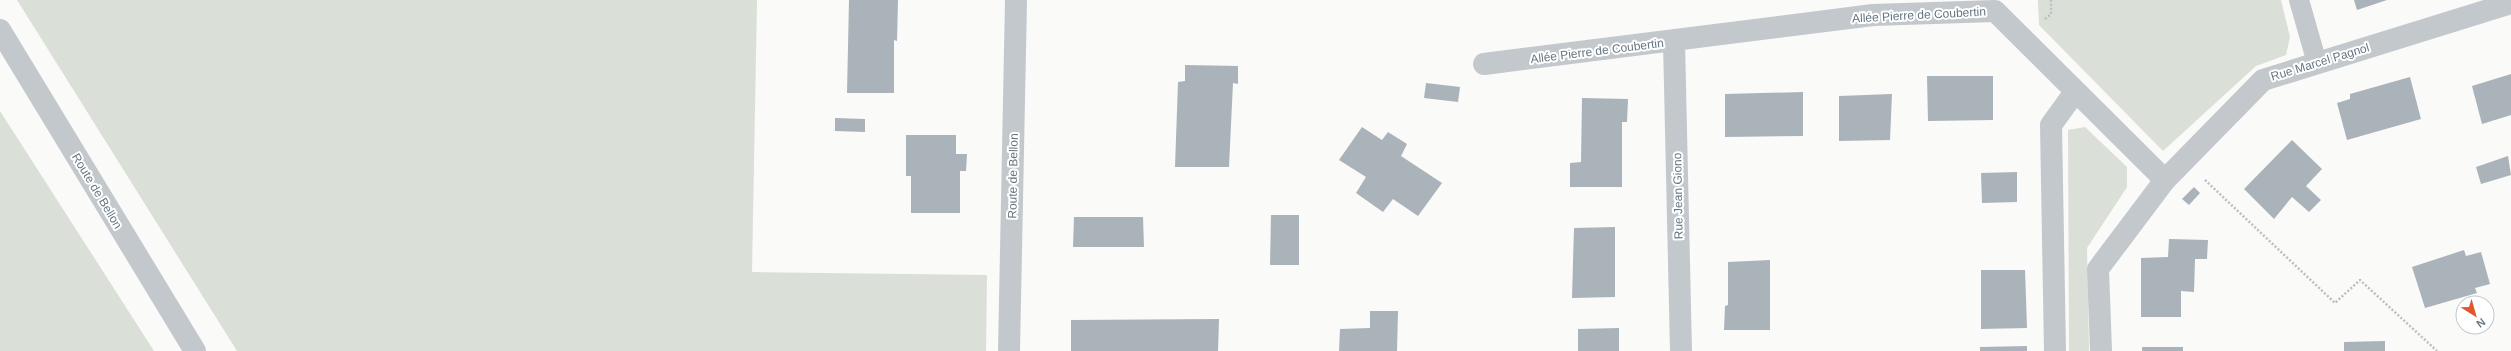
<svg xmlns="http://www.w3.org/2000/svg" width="2511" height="351" viewBox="0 0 2511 351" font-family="Helvetica,sans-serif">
  <rect width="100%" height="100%" fill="#fafaf8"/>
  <!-- green -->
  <g fill="#dadfd7">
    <path d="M17,0H757L752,272L987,275L986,351H237Z"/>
    <path d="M2038,0H2281L2290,37L2286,55L2256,66L2163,151L2039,25Z"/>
    <path d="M0,111L154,351H0Z"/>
    <path d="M2085,127L2127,167V187L2087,248L2089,351H2069L2068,130Z"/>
  </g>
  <!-- building -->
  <g fill="#aab3b9">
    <path d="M849,0H898L897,41L894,40V93H847Z"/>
    <path d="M2354,0H2387L2357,10Z"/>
    <path d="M1185,65L1238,66V84L1233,83L1229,167H1175L1178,82L1185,81Z"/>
    <path d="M2511,74V115L2482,124L2472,86Z"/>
    <path d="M1927,76H1993V120L1928,121Z"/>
    <path d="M2410,77L2421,119L2347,140L2337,103L2350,99V94Z"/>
    <path d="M1426,83L1460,87L1458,102L1424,98Z"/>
    <path d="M1803,92V136L1725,137V94Z"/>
    <path d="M1892,94L1890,140L1839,141V96Z"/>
    <path d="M1582,98L1628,99L1627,122H1622V187H1570V163L1581,162Z"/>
    <path d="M835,118L865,119V132L835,131Z"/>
    <path d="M1362,127L1382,140L1388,132L1407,144L1401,156L1442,183L1418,216L1393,199L1383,212L1356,193L1366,177L1339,160Z"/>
    <path d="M906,135H956V154H967L966,171H960V213H911V176H906Z"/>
    <path d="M2292,140L2322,169L2306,186L2321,200L2309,212L2292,197L2274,219L2244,189Z"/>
    <path d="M2508,156L2511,175L2481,184L2476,167Z"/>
    <path d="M2017,172V202L1982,203L1981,173Z"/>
    <path d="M2194,187L2200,193L2189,205L2182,199Z"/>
    <path d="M1271,215H1299V265H1270Z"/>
    <path d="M1074,217H1143L1144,247H1073Z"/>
    <path d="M1615,227V297L1572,298L1574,228Z"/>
    <path d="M2169,239L2208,240L2207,259H2195L2194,292L2181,291V317H2141V258L2168,257Z"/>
    <path d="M2464,250L2466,256L2481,252L2490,284L2475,288L2477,293L2425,308L2412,267Z"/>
    <path d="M1770,260V330H1724L1725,306L1728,305V262Z"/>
    <path d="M1981,270H2025L2027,328L1981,329Z"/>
    <path d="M1370,311H1398L1397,351H1339L1340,329L1370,328Z"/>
    <path d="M1219,319L1218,351H1071V320Z"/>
    <path d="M1619,328V351H1578V329Z"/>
    <path d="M2385,341V351H2344V342Z"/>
    <path d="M2027,346V351H1980V347Z"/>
    <rect x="2142" y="347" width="41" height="4"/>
  </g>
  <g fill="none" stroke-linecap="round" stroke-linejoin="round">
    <!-- path -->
    <g stroke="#bbbfc2" stroke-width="2.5" stroke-dasharray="2 2" stroke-linecap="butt">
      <path d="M2045,19L2051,14V0"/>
      <path d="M2205,180L2335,303L2360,280L2437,351"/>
    </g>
    <!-- lane -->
    <path stroke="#c3c8cc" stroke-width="20" d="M2299,0L2317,63"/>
    <!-- street -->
    <g stroke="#c3c8cc" stroke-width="22">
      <path d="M0,30L195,351"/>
      <path d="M1674,42L1681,351"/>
      <path d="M1484,64L1873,15L1995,11L2165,180"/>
      <path d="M1009,351L1016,0"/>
      <path d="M2055,351L2051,125L2075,92"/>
      <path d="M2101,351L2098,269L2165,180L2263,80L2511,3"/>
    </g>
  </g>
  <g text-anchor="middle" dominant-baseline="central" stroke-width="4" stroke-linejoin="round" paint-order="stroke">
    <!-- street labels -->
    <g font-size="12" fill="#657683" stroke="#fff">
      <text transform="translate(1919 15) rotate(-3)">Allée Pierre de Coubertin</text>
      <text transform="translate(1597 51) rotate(-7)">Allée Pierre de Coubertin</text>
      <text transform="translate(2320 62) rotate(-17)">Rue Marcel Pagnol</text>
      <text transform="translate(1013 176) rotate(-89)">Route de Bellon</text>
      <text transform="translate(97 191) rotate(59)">Route de Bellon</text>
      <text transform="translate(1678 196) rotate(-91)">Rue Jean Giono</text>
    </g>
  </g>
  <!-- north arrow -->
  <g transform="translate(2475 315) rotate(143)"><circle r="19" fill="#ffffff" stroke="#c1c8cd"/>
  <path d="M0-3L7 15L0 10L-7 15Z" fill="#e4572e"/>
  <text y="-6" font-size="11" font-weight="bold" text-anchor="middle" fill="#657683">N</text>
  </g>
</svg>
